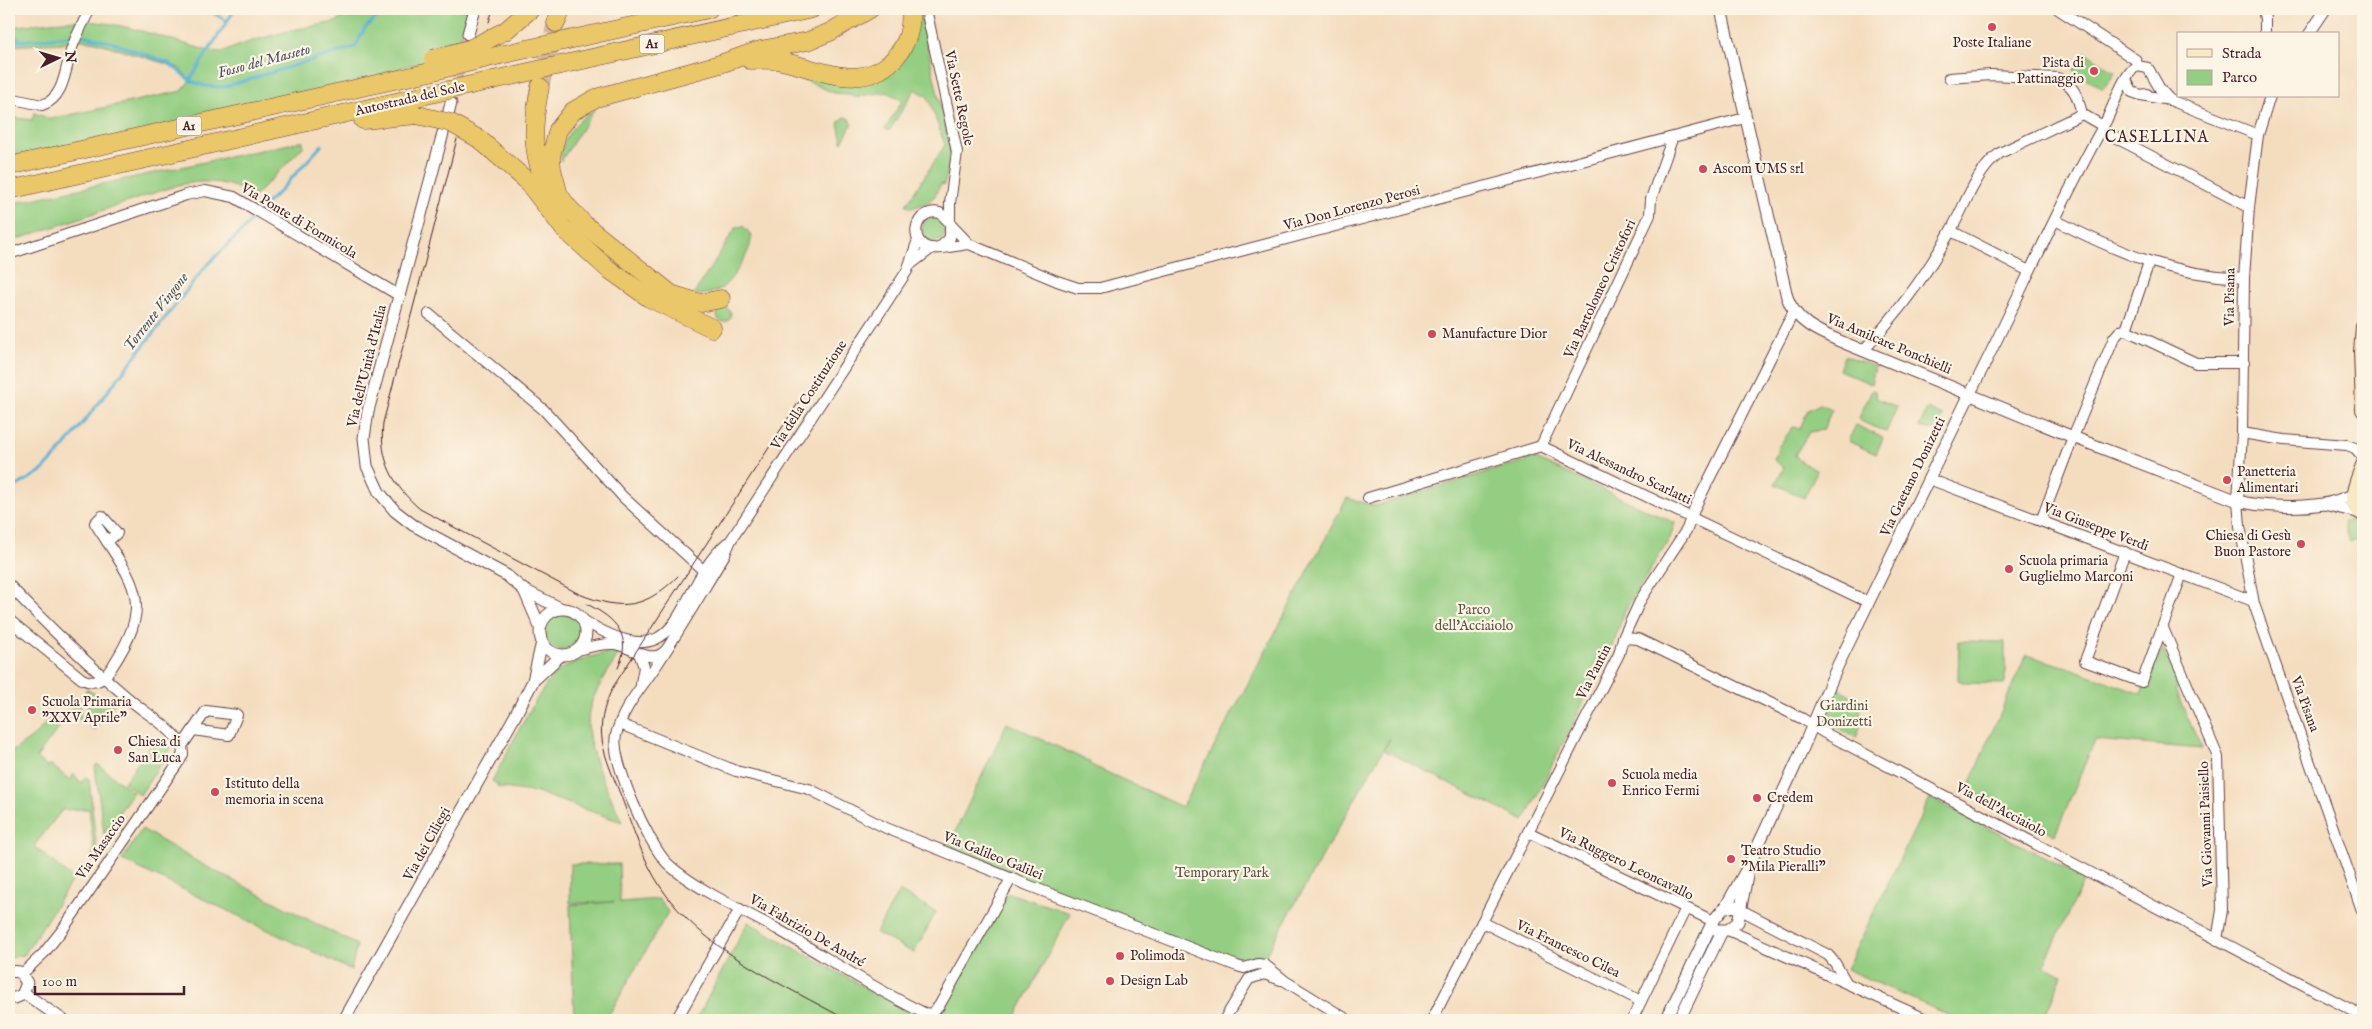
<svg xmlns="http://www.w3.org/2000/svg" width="2372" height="1029" viewBox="0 0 2372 1029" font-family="'IM FELL English',serif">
  <rect width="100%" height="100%" fill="#fcf5e5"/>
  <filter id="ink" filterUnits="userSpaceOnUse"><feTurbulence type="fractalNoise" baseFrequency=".02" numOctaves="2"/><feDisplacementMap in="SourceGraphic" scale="10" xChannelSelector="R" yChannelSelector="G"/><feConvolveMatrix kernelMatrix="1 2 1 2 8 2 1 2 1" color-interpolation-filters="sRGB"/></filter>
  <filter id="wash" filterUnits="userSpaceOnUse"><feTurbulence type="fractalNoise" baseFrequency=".0096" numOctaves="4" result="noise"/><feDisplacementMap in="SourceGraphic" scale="20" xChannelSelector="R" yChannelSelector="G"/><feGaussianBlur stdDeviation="1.12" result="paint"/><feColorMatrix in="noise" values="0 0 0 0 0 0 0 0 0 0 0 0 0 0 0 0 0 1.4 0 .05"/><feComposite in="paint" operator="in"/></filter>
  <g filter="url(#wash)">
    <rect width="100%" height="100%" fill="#f4ddbf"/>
    <!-- green -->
    <g fill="#94ce82" stroke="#6f7656">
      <path d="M354,9H476L468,34L461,36L456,54L403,67L369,85L9,166V117L32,120L34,113L51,119L182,91L190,80L179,68L96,42L76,39L62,43L9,46V27C34,25 60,19 85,21C125,23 170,40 209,51L222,52L252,41L292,30L336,22Z"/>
      <path d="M919,9L949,144L950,163L944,185L941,184L934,197L924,204L912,208L906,205L945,145L928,97L915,89L889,131L885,129L902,101L887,92L859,96V98L849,94L834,93L779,69L873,80Z"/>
      <path d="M2085,52L2115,72L2103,89L2073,70Z"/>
      <path d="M594,110L561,161C561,138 575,121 594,110Z"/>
      <path d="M845,117L849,118L852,124L842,142L838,123Z"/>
      <path d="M303,141V147L255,196C226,181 210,179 178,185L9,242V204Z"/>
      <circle cx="934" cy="230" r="12"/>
      <path d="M737,226L740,228L743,226C747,230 751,234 751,239C752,250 730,284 720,289C711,294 704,295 694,294Z"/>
      <circle cx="724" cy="315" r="7"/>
      <path d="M1844,356H1847L1875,367L1871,384L1839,370Z"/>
      <path d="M1872,390L1875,391L1876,398L1897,407L1886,432L1858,420Z"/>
      <path d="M1820,404L1832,409L1823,430L1809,432L1795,455L1799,460L1817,471L1804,498L1775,484L1784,468L1774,460L1779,446L1793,427L1800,428L1808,410Z"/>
      <path d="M1927,409L1943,416L1936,431L1919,427Z"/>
      <path d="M1856,425L1883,438L1876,454L1848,441Z"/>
      <path d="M1534,458L1675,523L1670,538L1624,612L1615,640L1524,821L1384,750L1390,738L1264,958L1255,955L1249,963L1242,965L947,849L1007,723L1090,762L1089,764L1182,807L1347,498L1375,506Z"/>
      <path d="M2352,519L2363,525V537L2349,542L2343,522Z"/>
      <circle cx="563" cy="632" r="18"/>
      <path d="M1959,641L2005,642V684L1966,683L1958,680Z"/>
      <path d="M2163,649L2180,687L2175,690L2202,749L2095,740L2055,835L1967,789L2026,655L2067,667L2141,694L2145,683L2149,685L2160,651Z"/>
      <path d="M610,652L619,654C610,669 599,684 592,701C577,739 608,788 622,822L538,793L497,787L498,785L492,781C505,758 541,682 560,670C571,662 596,655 610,652Z"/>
      <path d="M1838,688L1861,701L1860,727L1856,738L1824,720Z"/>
      <path d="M86,689L114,704L108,712L86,694Z"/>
      <path d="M79,697L81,721L69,711Z"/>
      <path d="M87,698L106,714L95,730L90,727Z"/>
      <path d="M53,715L55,721L60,726L36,758L48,767L50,764L70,780L74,774L81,783L86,777L89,779L97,852L93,857L91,856L94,851L89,809L62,810L34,846L73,879L24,955L9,958V754L34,736Z"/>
      <path d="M158,736L172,747L140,795L124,782Z"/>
      <path d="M97,764L133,792L104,834L95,767Z"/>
      <path d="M1930,798L2085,878L2044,965L2062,975L2043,1020H1959L1846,969Z"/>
      <path d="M142,829L196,861L357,945L351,970L122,860Z"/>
      <path d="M570,864H619L620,902L659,899L668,912L606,1020H574L570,905L614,902L570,903Z"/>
      <path d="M899,891L936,912L914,953L876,933Z"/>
      <path d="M1008,893L1070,913L1014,1020H938Z"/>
      <path d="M748,922L923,1020H696Z"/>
    </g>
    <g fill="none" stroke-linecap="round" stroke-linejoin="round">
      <!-- stream -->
      <g stroke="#55b1d3" stroke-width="3">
        <path d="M206,9L227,21"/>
        <path d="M9,32L23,41"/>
        <path d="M9,42L82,35L111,42L169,63L191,81L205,86L224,87L355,47L365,28L386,9"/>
        <path d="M190,80L235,9"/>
        <path d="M9,491L43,470L65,446L206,266L243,230L262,207L277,194L322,145"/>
      </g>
    </g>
  </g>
  <g filter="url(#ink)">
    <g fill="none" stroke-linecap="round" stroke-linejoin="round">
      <!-- tertiary-tunnel -->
      <path stroke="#d2b7a1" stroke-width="11" stroke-dasharray="11 5.5" stroke-linecap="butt" d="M453,94L468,34"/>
      <!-- motorway-tunnel -->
      <path stroke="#d2b7a1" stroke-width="18" stroke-dasharray="18 9" stroke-linecap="butt" d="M540,87L556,23"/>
      <!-- minor casing -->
      <g stroke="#643c41" stroke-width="12">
        <g id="minor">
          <path d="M926,9L957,152L950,203V223"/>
          <path d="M2058,9L2136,60L2137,66"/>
          <path d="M2263,9L2265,19V34"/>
          <path d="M2309,34L2326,9"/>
          <path d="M1949,78L1991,75L2057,78C2074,84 2078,97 2082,114"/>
          <path d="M2126,79L2132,92L2141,95L2147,94"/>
          <path d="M2141,95L2170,100L2258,135"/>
          <path d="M2270,96L2258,135L2249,207L2244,278L2242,433L2238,501L2240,526L2254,604L2363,913"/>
          <path d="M9,98L42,105C66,98 65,65 73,45C78,32 84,21 90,9"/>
          <path d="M2101,130L2249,207"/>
          <path d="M2055,220C2119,253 2171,275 2244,278"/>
          <path d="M951,225L969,244L1057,281L1078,288H1100L1745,118"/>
          <path d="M1951,231L2029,271"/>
          <path d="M918,240L907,271L731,540L725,554C703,590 682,626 660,660C644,685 623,706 616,735C610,760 649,845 667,863C692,887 745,912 777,929C826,957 874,989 924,1013L931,1014L939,1006L1011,879"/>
          <path d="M940,247L950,238V223L940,213C916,207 906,242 930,248C941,250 958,245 969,244"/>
          <path d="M9,254L186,195L205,191L234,197L400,296"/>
          <path d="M911,264L932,248"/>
          <path d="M429,314L544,410L623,497L705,572"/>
          <path d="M2126,330L2196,363H2244"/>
          <path d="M2126,330L2149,262"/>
          <path d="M1863,351C1896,315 1928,273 1951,230C1966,204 1975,172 2000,153L2082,114L2103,126"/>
          <path d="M1970,394C2016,304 2056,210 2106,121C2113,108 2124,72 2137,66L2148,68L2160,89L2170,100"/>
          <path d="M2242,433L2284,440L2347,445L2355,448L2363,457"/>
          <path d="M1541,446L1650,215L1651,199L1672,139"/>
          <path d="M1929,479L2253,601"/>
          <path d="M1368,498L1541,446L1868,602"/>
          <path d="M2041,521L2073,437L2114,338L2120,331L2126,330"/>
          <path d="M2125,552L2085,661L2142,682L2182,574"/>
          <path d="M9,585C46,624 86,663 128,698C144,713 171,726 182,746"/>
          <path d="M9,620L82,679C97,686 104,679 112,667C156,600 133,583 95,523L102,516L117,533L107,542"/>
          <path d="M583,620C687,685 672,591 727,543"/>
          <path d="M2163,628L2218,757L2222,910L2217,940"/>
          <path d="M1623,638L1638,639L1803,719L1823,732L2363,1016"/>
          <path d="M578,650C590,647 601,643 614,644C630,645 650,666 665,651"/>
          <path d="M639,653L644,667L641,683"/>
          <path d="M206,711L237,715L229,735L193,730Z"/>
          <path d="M620,724L736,771L809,789L886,828L1030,886L1237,966L1244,968L1258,964L1265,965L1285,981L1348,1020"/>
          <path d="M1528,832L1713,921"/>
          <path d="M1739,909L1828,955L1835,963L1846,982"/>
          <path d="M1482,922L1641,1001"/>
          <path d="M1728,930L1928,1020"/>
          <path d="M22,974L44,953L63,929L180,760L183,754L182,746L193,730"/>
          <path d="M676,1020L740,909"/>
          <path d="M1224,1020L1249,979L1264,974L1281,980"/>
          <path d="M1432,1020L1619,654L1623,638L1641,599L1687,529L1695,507L1794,311"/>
          <path d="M1632,1020L1686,908"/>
        </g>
      </g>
      <!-- tertiary casing -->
      <g stroke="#643c41" stroke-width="13">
        <g id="tertiary">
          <path d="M1721,9L1787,297C1796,323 1819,332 1842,342L2073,437L2238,501C2261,507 2299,508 2323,504C2334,503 2343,498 2353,495"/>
          <path d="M468,34L475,9"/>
          <path d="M448,115L451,103"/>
          <path d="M443,133L368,411L364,438L367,466L379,492L395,511L413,525L506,575L524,590L560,608"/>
          <path d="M2324,504L2361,513"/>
          <path d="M524,590L540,627"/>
          <circle cx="563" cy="632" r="23"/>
          <path d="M533,681L561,655"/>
          <path d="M1725,908L1749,865L1797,762L1838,665L1970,394"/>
          <path d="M1717,930H1728L1738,922L1747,876"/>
          <path d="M9,971L20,972L27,983L22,995L15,998H9"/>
          <path d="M24,993L63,1020"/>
          <path d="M344,1020L515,716L533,681L542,642"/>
          <path d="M1666,1020L1713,921L1723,909L1734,906L1739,909"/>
          <path d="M1679,1020L1722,931"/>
        </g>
      </g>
      <!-- secondary casing -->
      <g stroke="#643c41" stroke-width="16">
        <g id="secondary">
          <path d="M2363,326L2361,352L2363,410"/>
          <path d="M2363,465C2358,480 2344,505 2363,514"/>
        </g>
      </g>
      <!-- motorway casing -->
      <g stroke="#643c41" stroke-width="19">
        <g id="motorway">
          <path d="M556,23L562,9"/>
          <path d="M505,31L531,9"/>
          <path d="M500,55L709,9"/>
          <path d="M750,60C761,60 771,59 781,61C820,69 861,93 894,59C907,45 912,27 910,9"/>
          <path d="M493,80L812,9"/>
          <path d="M540,87C531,131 531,160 553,200"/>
          <path d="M363,120L417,115"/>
          <path d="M479,139L526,180L563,228L607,268L649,298L712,328"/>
          <path d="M9,166L430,72"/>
          <path d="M9,190L422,96"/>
          <path d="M721,299L701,303L671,294L585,225L568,207L559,195L552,169L551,156L558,130L573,111L596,98L720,64L760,50L808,41L830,32L870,9"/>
        </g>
      </g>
      <!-- minor -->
      <use href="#minor" stroke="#fff" stroke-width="10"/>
      <!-- tertiary -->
      <use href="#tertiary" stroke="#fff" stroke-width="11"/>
      <!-- secondary -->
      <use href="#secondary" stroke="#f7e9c3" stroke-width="14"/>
      <!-- motorway -->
      <use href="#motorway" stroke="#eac769" stroke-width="18"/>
      <!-- tram -->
      <g stroke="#4a1f2b" stroke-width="1">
        <path d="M489,22L493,9"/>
        <path d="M457,139L383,423C379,459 393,486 420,509L579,594C622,611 645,609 678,576"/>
        <path d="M819,371L613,687C591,731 604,753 621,796C632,826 643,860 660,886C701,950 783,984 847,1020"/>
        <path d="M587,604C616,619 633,635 618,668"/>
      </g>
      <!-- motorway-bridge casing -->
      <g stroke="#643c41" stroke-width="19" stroke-linecap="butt">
        <g id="motorway-bridge">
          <path d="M433,59L469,49L505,31"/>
          <path d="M430,72L500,55"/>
          <path d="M422,96L493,80"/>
          <path d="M417,115L451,123L479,139"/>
        </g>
      </g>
      <!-- motorway-bridge -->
      <use href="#motorway-bridge" stroke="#eac769" stroke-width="18"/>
    </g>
  </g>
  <!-- markers -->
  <g fill="#d1495b" stroke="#fcf5e5" stroke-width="2">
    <circle cx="1992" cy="27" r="5"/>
    <circle cx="2094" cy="71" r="5"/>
    <circle cx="1703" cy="169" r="5"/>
    <circle cx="1432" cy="334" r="5"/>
    <circle cx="2227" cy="480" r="5"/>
    <circle cx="2301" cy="544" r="5"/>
    <circle cx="2009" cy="569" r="5"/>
    <circle cx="32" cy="710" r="5"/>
    <circle cx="118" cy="750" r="5"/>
    <circle cx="1612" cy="783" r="5"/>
    <circle cx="215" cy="792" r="5"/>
    <circle cx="1757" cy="798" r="5"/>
    <circle cx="1731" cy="859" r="5"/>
    <circle cx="1120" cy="956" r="5"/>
    <circle cx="1110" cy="981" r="5"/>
  </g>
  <g text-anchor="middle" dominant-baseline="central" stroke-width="4.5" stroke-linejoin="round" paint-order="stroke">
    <!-- shield labels -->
    <g fill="#fcf5e5" stroke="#7f5f63" stroke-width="1">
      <rect x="639.5" y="34.5" width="25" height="19" rx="4"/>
      <rect x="176.5" y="116.5" width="25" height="19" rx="4"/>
    </g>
    <g font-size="12" font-weight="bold" fill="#4a1f2b">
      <text x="652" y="44">A1</text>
      <text x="189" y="126">A1</text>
    </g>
    <!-- poi labels -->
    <g font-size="14" fill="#4a1f2b" stroke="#fcf5e5" text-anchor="start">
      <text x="1992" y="43" text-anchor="middle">Poste Italiane</text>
      <text x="2084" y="63" text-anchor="end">Pista di<tspan x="2084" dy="16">Pattinaggio</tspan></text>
      <text x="1713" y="169">Ascom UMS srl</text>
      <text x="1442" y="334">Manufacture Dior</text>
      <text x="2237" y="472">Panetteria<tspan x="2237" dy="16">Alimentari</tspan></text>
      <text x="2291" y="536" text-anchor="end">Chiesa di Gesù<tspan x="2291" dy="16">Buon Pastore</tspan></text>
      <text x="2019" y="561">Scuola primaria<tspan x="2019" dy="16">Guglielmo Marconi</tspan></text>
      <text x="42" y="702">Scuola Primaria<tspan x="42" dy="16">"XXV Aprile"</tspan></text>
      <text x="128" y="742">Chiesa di<tspan x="128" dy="16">San Luca</tspan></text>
      <text x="1622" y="775">Scuola media<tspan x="1622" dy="16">Enrico Fermi</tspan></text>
      <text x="225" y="784">Istituto della<tspan x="225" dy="16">memoria in scena</tspan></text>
      <text x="1767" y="798">Credem</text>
      <text x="1741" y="851">Teatro Studio<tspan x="1741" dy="16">"Mila Pieralli"</tspan></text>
      <text x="1130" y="956">Polimoda</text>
      <text x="1120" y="981">Design Lab</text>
    </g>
    <!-- street labels -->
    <g font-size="14" fill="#4a1f2b" stroke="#fcf5e5">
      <text transform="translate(959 98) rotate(78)">Via Sette Regole</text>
      <text transform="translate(410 99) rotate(-13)">Autostrada del Sole</text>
      <text transform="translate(1352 208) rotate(-15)">Via Don Lorenzo Perosi</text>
      <text transform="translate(299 221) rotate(31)">Via Ponte di Formicola</text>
      <text transform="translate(1600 289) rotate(-65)">Via Bartolomeo Cristofori</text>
      <text transform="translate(2230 297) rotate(-89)">Via Pisana</text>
      <text transform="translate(1889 344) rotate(23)">Via Amilcare Ponchielli</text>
      <text transform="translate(367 366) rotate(-76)">Via dell'Unità d'Italia</text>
      <text transform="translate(809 395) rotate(-57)">Via della Costituzione</text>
      <text transform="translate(1629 472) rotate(25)">Via Alessandro Scarlatti</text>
      <text transform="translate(1913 477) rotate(-64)">Via Gaetano Donizetti</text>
      <text transform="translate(2096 527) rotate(21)">Via Giuseppe Verdi</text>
      <text transform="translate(1594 672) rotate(-63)">Via Pantin</text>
      <text transform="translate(2305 704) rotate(70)">Via Pisana</text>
      <text transform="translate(2001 810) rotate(28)">Via dell'Acciaiolo</text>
      <text transform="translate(2206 824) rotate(-92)">Via Giovanni Paisiello</text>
      <text transform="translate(427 844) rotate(-61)">Via dei Ciliegi</text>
      <text transform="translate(101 847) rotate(-55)">Via Masaccio</text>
      <text transform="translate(993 856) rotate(22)">Via Galileo Galilei</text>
      <text transform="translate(1626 864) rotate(26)">Via Ruggero Leoncavallo</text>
      <text transform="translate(807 931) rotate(30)">Via Fabrizio De André</text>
      <text transform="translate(1568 949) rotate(26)">Via Francesco Cilea</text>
    </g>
    <!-- park labels -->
    <g font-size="14" fill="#605445" stroke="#fcf5e5">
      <text x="1474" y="610">Parco<tspan x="1474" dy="16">dell'Acciaiolo</tspan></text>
      <text x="1844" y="706">Giardini<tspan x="1844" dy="16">Donizetti</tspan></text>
      <text x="1222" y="873">Temporary Park</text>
    </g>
    <!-- water labels -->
    <g font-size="15" font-style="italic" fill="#4e5266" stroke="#fcf5e5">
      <text transform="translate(264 61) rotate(-15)">Fosso del Masseto</text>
      <text transform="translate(156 312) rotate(-52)">Torrente Vingone</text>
    </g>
    <!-- quarter labels -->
    <g font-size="16" letter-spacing="1" fill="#4a1f2b" stroke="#fcf5e5">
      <text x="2157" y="138">CASELLINA</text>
    </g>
  </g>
  <!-- margin -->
  <rect width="2372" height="1029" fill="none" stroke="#fcf5e5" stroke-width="30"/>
  <!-- legend -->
  <rect x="2177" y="32" width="162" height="65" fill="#fcf5e5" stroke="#b59f9b"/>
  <rect x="2187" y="49" width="25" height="8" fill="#f7e9c3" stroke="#b59f9b"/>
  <text x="2222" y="58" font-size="15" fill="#4a1f2b">Strada</text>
  <rect x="2187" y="70" width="25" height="15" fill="#94ce82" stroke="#b59f9b"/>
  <text x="2222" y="82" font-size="15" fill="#4a1f2b">Parco</text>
  <!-- north arrow -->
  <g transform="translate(58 58) rotate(85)" stroke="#fcf5e5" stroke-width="4" paint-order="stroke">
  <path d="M0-4L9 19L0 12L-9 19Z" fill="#4a1f2b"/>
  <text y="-8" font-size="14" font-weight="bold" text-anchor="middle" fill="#4a1f2b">N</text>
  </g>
  <!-- scale -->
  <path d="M35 986v8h149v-8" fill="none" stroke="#4a1f2b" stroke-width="2.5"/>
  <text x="42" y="986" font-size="15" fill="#4a1f2b" stroke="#fcf5e5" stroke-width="4" paint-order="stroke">100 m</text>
</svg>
